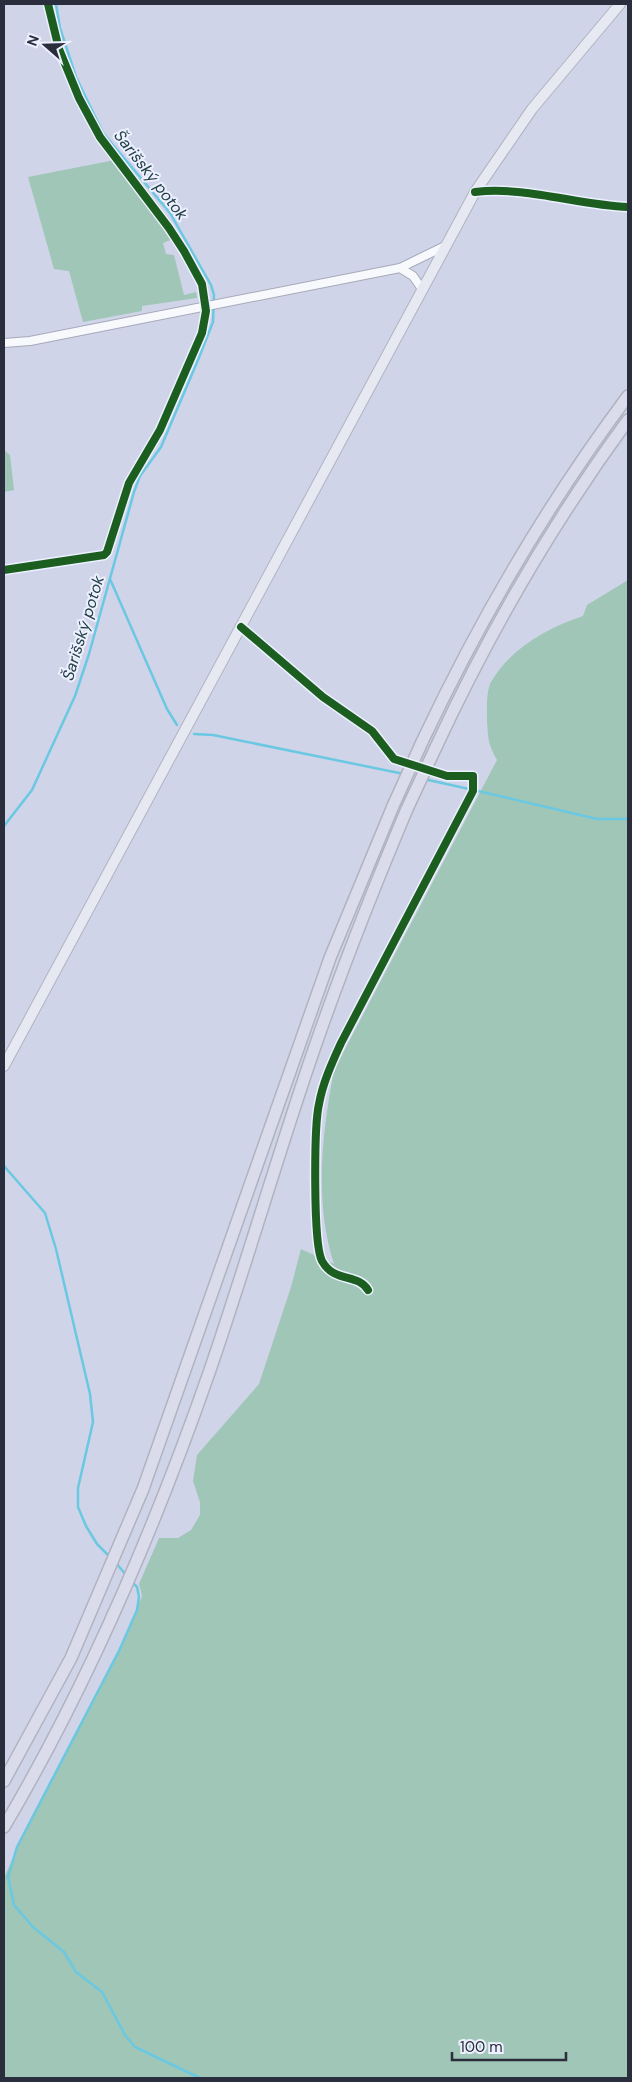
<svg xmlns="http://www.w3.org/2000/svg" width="632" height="2082" viewBox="0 0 632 2082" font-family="'DM Sans',sans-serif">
  <rect width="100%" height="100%" fill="#d0d4e8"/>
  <!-- green -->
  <g fill="#9fc6b6">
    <path d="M115,160L173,239L163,243L166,254L174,255L184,295L196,292L197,298L142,306V311L83,322L69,271L54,269L28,177Z"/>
    <path d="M4,450L10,455L14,490L4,492Z"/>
    <path d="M628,580V2078H4V1878L30,1820L126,1635L142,1596L139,1584L159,1538H178L191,1530L200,1515V1502L193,1481L197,1455L259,1384L291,1287L301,1249L334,1264C314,1202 322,1133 334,1070L497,760C488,744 488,738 487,720C487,710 486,691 491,682C511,648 547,628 583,616L587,605Z"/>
  </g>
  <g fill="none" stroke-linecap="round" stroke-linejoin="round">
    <!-- stream -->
    <g stroke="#6bc8e2" stroke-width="2.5">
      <path d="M110,579L167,709L177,725"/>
      <path d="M194,734L213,735L404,774"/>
      <path d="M424,779L469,789"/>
      <path d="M478,791L597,819H628"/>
      <path d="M4,826L32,790L75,696L89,654L134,492L140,476L161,447L198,360L213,322L214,295L211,285L170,213L103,133L76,77L60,28L56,4"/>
      <path d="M4,1166L45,1213L56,1249L90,1394L93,1422L78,1488V1507L86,1526L97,1544L110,1557"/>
      <path d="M116,1563L127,1576"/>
      <path d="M132,1582L137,1587L139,1597L137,1610L119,1651L17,1847L8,1877L14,1905L33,1927L64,1952L76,1972L102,1992L125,2035L135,2047L200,2078"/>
    </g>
    <!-- minor casing -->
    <g stroke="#a6a9b8" stroke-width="9">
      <g id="minor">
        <path d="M475,192C526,186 577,205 628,207"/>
        <path d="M4,570L104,555L107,552L129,483L160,430L202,333L206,311L202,284L184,251L169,228L100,137L79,98L59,49L48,4"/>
        <path d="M241,627L323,697L372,731L394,759L447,776H473V791L341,1043C332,1063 323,1082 319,1104C314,1126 313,1244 322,1261C334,1283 358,1273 368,1290"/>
      </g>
    </g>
    <!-- tertiary casing -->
    <g stroke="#a6a9b8" stroke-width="10">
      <g id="tertiary">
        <path d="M400,268L413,276L422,289"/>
        <path d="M4,343L30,341L400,268L445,246"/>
      </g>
    </g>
    <!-- primary casing -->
    <g stroke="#b0b3bd" stroke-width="12">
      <path id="primary" d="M4,1066L475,192L532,109L620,4"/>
    </g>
    <!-- motorway casing -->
    <g stroke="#b0b3bd" stroke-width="14">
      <g id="motorway">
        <path d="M422,742C479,621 548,503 628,396"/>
        <path d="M436,747C489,633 554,521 628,420"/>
        <path d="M4,1781L71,1658L143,1489L330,958L393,806"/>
        <path d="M4,1827C89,1683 155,1528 210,1370C245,1268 275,1164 310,1061C339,976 372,892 407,809"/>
      </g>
    </g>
    <!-- minor -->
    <use href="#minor" stroke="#f8f9fc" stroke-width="6"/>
    <!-- tertiary -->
    <use href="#tertiary" stroke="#f8f9fc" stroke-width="8"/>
    <!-- primary -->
    <use href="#primary" stroke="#e6e8f2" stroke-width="10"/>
    <!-- motorway -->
    <use href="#motorway" stroke="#dadcec" stroke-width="11"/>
    <!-- motorway-bridge casing -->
    <g stroke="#b0b3bd" stroke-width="14" stroke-linecap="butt">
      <g id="motorway-bridge">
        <path d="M393,806L422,742"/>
        <path d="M407,809L436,747"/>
      </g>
    </g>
    <!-- motorway-bridge -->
    <use href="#motorway-bridge" stroke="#dadcec" stroke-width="11"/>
    <!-- cycleway casing -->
    <g stroke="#ecf0ff" stroke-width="11">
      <g id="cycleway">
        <path d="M475,192C526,186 577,205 628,207"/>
        <path d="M4,570L104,555L107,552L129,483L160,430L202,333L206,311L202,284L184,251L169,228L100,137L79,98L59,49L48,4"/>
        <path d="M241,627L323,697L372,731L394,759L447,776H473V791L341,1043C332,1063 323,1082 319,1104C314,1126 313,1244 322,1261C334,1283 358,1273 368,1290"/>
      </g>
    </g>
    <!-- cycleway -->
    <use href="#cycleway" stroke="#1b5e20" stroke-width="8"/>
  </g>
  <g text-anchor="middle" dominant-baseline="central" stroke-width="4" stroke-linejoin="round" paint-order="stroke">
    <!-- water labels -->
    <g font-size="16" font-style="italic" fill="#244046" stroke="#ecf0ff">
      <text transform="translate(151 175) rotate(52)">Šarišský potok</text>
      <text transform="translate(83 628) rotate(-73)">Šarišský potok</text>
    </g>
  </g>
  <!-- border -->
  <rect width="632" height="2082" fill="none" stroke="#2a2d3b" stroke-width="10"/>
  <!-- north arrow -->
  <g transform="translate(45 45) rotate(290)" stroke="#ecf0ff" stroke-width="4" paint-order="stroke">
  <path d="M0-4L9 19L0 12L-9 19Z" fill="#2a2d3b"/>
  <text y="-8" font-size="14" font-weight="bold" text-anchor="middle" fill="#2a2d3b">N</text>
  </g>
  <!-- scale -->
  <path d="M452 2052v8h114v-8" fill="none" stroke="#2a2d3b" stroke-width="2.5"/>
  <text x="460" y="2052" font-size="15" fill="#2a2d3b" stroke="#ecf0ff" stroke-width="4" paint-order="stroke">100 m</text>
</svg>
